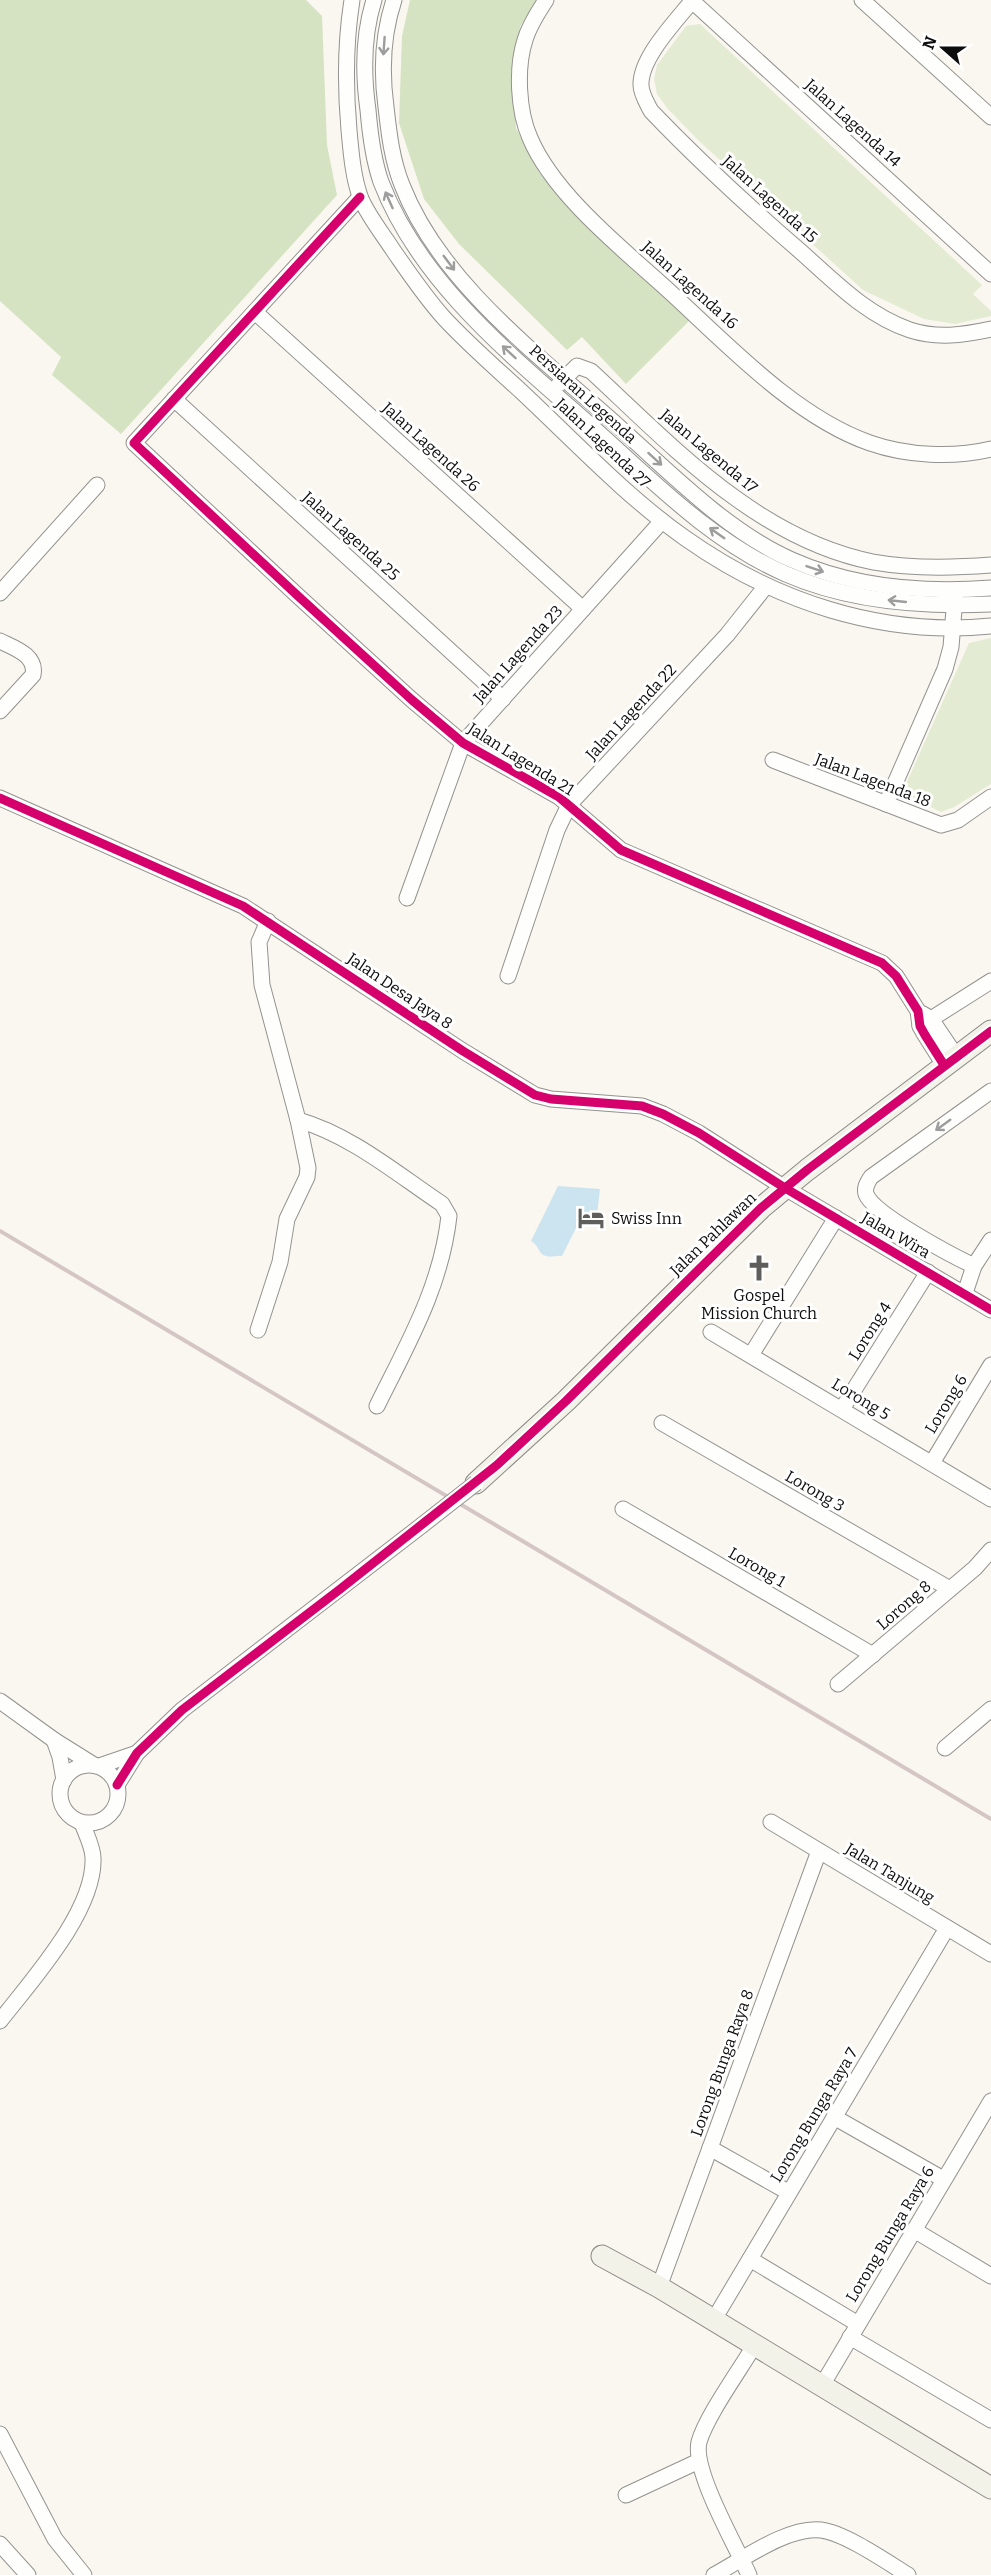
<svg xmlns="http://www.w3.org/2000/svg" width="991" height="2575" viewBox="0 0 991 2575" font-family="Bitter,serif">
  <rect width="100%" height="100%" fill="#faf7f0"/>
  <!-- green -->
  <g fill="#e3ecd3">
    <path d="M700,24L982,285L973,294L991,311V316L955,324L924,319L863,290L700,142L667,108L657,94L654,79L657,65L686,26Z"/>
    <path d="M991,638V784L954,807L941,812L902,793L969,643Z"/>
  </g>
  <!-- forest -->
  <g fill="#d5e3c2">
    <path d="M0,0H306L322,16L327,145L337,195L121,434L52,375L61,357L0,301Z"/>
    <path d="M410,0H536L520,27L513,66L516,128L540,174L693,317L626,384L582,337L567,350L459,244L424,199L399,123L402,36Z"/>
  </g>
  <!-- water -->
  <path fill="#cce4ef" d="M558,1186L600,1189L596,1223L579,1222L562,1256C556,1255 551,1258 546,1256C538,1254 539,1245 531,1241Z"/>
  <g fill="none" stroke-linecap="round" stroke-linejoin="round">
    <!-- street casing -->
    <g stroke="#93928f" stroke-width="17">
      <g id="street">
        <path d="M352,0C345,44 345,85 349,130C351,152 353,178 361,199C369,217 382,233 393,250C409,273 425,297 444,318C469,345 497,369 524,394C575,442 628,498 685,538C774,601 881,637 991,626"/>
        <path d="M374,0C363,35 363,74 368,110C370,134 373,159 381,182C421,286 517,360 598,432C656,484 714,543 786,574C850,602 923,607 991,604"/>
        <path d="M394,0C382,36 381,70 386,107C389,134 392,160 402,185C440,283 541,357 617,425C669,472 728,532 792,560C853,587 925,593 991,588"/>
        <path d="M546,0C538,12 529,26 525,40C516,68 518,111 530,138C554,195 624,250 669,291C727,344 795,417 870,443C907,456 953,458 991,449"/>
        <path d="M691,0L991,274"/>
        <path d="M862,0L991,117"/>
        <path d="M692,1C676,21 640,58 641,85C641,94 647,103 651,111C698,160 749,207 800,251C834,281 866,315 910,330C938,339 963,335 991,329"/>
        <path d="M360,197L134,443L298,596L412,700L463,743L559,797L621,850L882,963L896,976L918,1011L920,1026L925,1035L944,1065"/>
        <path d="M255,312L583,609"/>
        <path d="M559,384L577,366L591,371C673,447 758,539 873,562C912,569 952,568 991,565"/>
        <path d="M174,399L503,699"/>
        <path d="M0,593L97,485"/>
        <path d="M0,641C14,648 37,655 33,675L0,711"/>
        <path d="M773,760L941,825L958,820L991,797"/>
        <path d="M0,798L243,906L463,1051L535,1095L551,1099L642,1106L663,1114L699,1133L785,1188L991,1310"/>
        <path d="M886,804L945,669L951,647L955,597"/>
        <path d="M407,898L463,743L662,521"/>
        <path d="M508,976L557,830L569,805L727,635L766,586"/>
        <path d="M923,1014L931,1019L956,1056"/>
        <path d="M920,1026L991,981"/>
        <path d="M298,1120C351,1135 397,1174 442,1204L449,1216C441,1287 408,1343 377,1406"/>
        <path d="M974,1266C953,1256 873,1214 866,1194C864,1187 868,1182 871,1177L991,1091"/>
        <path d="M965,1293L974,1266L991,1240"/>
        <path d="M258,1330L280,1262L287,1219L307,1177L308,1168L298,1120L262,985L259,942L268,921"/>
        <path d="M711,1332L991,1499"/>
        <path d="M751,1355L836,1218"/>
        <path d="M842,1409L928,1272"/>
        <path d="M662,1423L950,1589"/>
        <path d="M932,1463L991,1365"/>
        <path d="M623,1509L873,1655"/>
        <path d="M838,1684L975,1568L991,1550"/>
        <path d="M0,1701L54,1740L94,1765"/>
        <path d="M54,1740L60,1757L64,1780"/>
        <path d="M945,1748L991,1709"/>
        <circle cx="89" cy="1794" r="29"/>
        <path d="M99,1766L137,1753"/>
        <path d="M117,1785L137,1753L182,1710L421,1526"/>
        <path d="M771,1822L991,1954"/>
        <path d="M0,2021C31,1981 95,1911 93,1858C93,1847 86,1834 82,1823"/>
        <path d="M834,2117L943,2179"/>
        <path d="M710,2148L788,2192"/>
        <path d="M914,2230L991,2276"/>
        <path d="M750,2259L858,2324"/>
        <path d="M659,2287L819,1851"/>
        <path d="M713,2321L947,1928"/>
        <path d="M850,2337L991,2420"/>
        <path d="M821,2387L991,2101"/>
        <path d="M0,2434L55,2539L84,2575"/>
        <path d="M626,2495L699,2461"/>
        <path d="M0,2544L28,2575"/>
        <path d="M714,2575C742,2560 788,2526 821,2530C845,2533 887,2562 908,2575"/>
        <path d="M749,2575C736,2546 692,2470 699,2442C706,2417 739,2371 754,2346"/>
      </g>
    </g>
    <!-- secondary casing -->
    <g stroke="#8a8885" stroke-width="23">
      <g id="secondary">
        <path d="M476,1483L566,1401L761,1208L807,1170L991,1031"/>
        <path d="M602,2256L659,2287L991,2488"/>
      </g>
    </g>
    <!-- street -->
    <use href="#street" stroke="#fefefd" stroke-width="15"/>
    <!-- secondary -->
    <use href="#secondary" stroke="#f3f2e9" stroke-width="21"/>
    <!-- rail -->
    <path stroke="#d5c6c6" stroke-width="4" d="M0,1231L991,1819"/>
    <!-- street-bridge casing -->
    <g stroke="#93928f" stroke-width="17" stroke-linecap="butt">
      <path id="street-bridge" d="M421,1526L476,1483"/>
    </g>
    <!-- street-bridge -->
    <use href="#street-bridge" stroke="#fefefd" stroke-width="15"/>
    <!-- cycleway casing -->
    <g stroke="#fff" stroke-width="13">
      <g id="cycleway">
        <path d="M360,197L134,443L298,596L412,700L463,743L559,797L621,850L882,963L896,976L918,1011L920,1026L925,1035L944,1065"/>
        <path d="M0,798L243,906L463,1051L535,1095L551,1099L642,1106L663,1114L699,1133L785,1188L991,1310"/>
        <path d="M117,1785L137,1753L182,1710L339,1590L497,1465L566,1401L761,1208L807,1170L991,1031"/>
      </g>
    </g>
    <!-- cycleway -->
    <use href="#cycleway" stroke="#d6006c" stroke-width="9"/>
  </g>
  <!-- one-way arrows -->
  <defs><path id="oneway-shaft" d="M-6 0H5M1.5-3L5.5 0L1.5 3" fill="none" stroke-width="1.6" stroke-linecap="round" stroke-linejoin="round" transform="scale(1.5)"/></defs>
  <g stroke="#9d9d9d">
    <use href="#oneway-shaft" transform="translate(384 46) rotate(94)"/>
    <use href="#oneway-shaft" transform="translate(389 200) rotate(-114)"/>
    <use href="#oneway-shaft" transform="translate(449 263) rotate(53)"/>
    <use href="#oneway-shaft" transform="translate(509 352) rotate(-137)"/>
    <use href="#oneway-shaft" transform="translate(655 459) rotate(42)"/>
    <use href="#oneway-shaft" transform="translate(717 533) rotate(-145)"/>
    <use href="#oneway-shaft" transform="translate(815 569) rotate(19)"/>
    <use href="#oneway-shaft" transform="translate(897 601) rotate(-174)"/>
    <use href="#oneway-shaft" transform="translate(943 1125) rotate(144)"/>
  </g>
  <!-- icons -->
  <defs>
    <g id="hotel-bare" transform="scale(2.07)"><path d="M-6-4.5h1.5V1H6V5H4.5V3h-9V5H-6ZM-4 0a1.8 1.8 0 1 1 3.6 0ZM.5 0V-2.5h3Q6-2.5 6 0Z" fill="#5f5e5c" stroke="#fff" stroke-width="2.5" paint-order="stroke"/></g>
    <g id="church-bare" transform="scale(2.07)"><path d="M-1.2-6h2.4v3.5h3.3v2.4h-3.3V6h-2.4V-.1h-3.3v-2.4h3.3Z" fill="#5f5e5c" stroke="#fff" stroke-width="2.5" paint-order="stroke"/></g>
  </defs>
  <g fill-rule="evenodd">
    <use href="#hotel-bare" x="591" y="1218"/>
    <use href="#church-bare" x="759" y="1268"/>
  </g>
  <g text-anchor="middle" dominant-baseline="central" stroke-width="6" stroke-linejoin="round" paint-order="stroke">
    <!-- street labels -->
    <g font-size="16" fill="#0c0c0c" stroke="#fff">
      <text transform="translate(853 123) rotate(42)">Jalan Lagenda 14</text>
      <text transform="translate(770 199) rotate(42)">Jalan Lagenda 15</text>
      <text transform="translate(690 285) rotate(42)">Jalan Lagenda 16</text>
      <text transform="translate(583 394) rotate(42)">Persiaran Legenda</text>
      <text transform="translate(603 443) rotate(43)">Jalan Lagenda 27</text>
      <text transform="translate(431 447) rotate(42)">Jalan Lagenda 26</text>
      <text transform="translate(709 451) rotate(40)">Jalan Lagenda 17</text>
      <text transform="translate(351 536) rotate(42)">Jalan Lagenda 25</text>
      <text transform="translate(518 654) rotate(-48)">Jalan Lagenda 23</text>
      <text transform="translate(631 712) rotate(-47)">Jalan Lagenda 22</text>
      <text transform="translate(521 759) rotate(32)">Jalan Lagenda 21</text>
      <text transform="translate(873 780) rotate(21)">Jalan Lagenda 18</text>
      <text transform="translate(400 991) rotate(34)">Jalan Desa Jaya 8</text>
      <text transform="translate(713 1234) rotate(-44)">Jalan Pahlawan</text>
      <text transform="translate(896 1235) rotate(30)">Jalan Wira</text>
      <text transform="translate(870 1331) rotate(-58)">Lorong 4</text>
      <text transform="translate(861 1399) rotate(31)">Lorong 5</text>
      <text transform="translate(946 1404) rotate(-59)">Lorong 6</text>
      <text transform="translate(815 1491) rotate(30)">Lorong 3</text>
      <text transform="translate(757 1567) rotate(30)">Lorong 1</text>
      <text transform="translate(904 1605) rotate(-41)">Lorong 8</text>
      <text transform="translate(890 1873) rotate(31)">Jalan Tanjung</text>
      <text transform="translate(722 2063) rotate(-70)">Lorong Bunga Raya 8</text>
      <text transform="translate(814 2115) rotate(-59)">Lorong Bunga Raya 7</text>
      <text transform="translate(890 2234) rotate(-59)">Lorong Bunga Raya 6</text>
    </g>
    <!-- poi labels -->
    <g font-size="16" fill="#0c0c0c" stroke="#fff" text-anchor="start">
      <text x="611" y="1218">Swiss Inn</text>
      <text x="759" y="1295" text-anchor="middle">Gospel<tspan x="759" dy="18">Mission Church</tspan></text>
    </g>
  </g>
  <!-- north arrow -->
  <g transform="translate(943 48) rotate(291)" stroke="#ffffff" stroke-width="4.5" paint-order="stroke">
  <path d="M0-4.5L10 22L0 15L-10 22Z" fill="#0c0c0c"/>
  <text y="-9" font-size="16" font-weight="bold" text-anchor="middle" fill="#0c0c0c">N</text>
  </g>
</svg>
